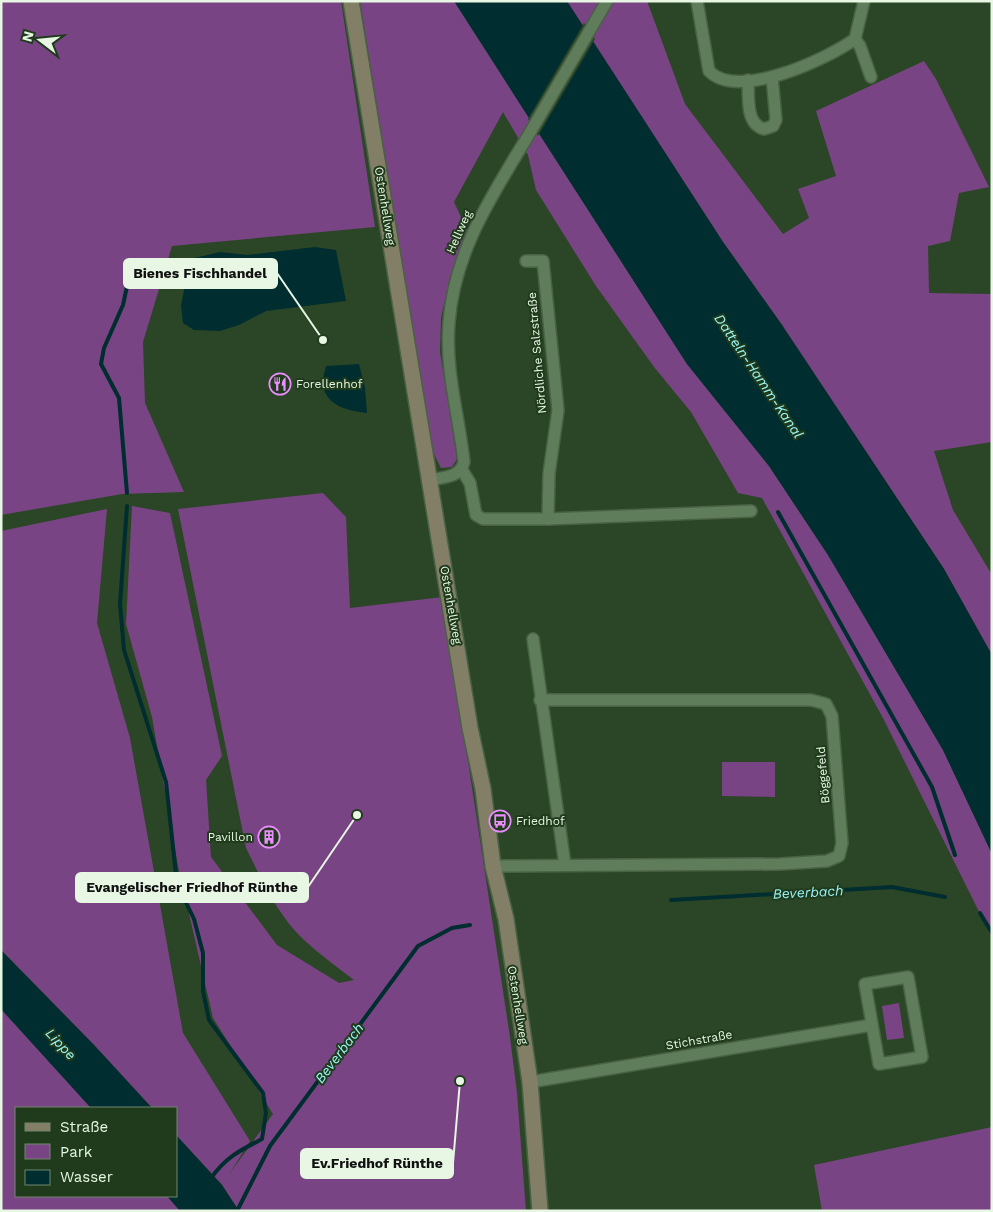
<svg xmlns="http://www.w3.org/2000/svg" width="993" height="1212" viewBox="0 0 993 1212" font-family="'Work Sans',sans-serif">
  <rect width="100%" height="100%" fill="#2b4626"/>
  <!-- green -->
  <g fill="#794484">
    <path d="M1,1H341L375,227L172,246L143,342L145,403L184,492L122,494L1,515Z"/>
    <path d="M360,1H454L687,364L769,466L828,555L943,750L992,854V938L883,718L762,498L738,493L691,412L654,367L596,286L536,190L528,155L503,112L454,202L467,230L450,277L441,318L440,352L457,459L452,467L441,468L433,452Z"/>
    <path d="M566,1H647L685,104L783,234L809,218L798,189L836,176L816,111L924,61L936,79L989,187L959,193L950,241L928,246L929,293L992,294V442L934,451L953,510L992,575V655L944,569L782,325L723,242Z"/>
    <path d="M323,493L346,517L350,608L443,597L510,1037L517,1093L526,1211H239L222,1185L176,1135V1108H152L94,1045L1,950V531L107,509L97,623L130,738L183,1033L250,1141L230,1173L273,1114L213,1018L178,866L152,717L126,624L132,506L170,513L222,756L206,780L211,857L277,945L339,983L354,980C337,967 319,954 303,939C277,914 262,880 246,848L178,509Z"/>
    <path d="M722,762H775V797L722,796Z"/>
    <path d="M899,1003L904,1038L887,1040L882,1006Z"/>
    <path d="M1,1009L91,1108H16V1196H167L180,1211H1Z"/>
    <path d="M992,1127V1211H822L814,1165Z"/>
  </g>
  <!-- water -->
  <g fill="#002d2f">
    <path d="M454,1H567L723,242L782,325L944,569L992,655V854L943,750L828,555L769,466L687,364Z"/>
    <path d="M315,247L336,250L346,301L266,311L239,325L220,331L194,330L183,323L181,306L190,259L220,252L248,255Z"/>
    <path d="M359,364L365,388L367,413C349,411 326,406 323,385C322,379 325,372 326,366Z"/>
    <path d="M1,950L94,1045L152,1108H91L1,1009Z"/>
    <path d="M176,1135L222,1185L239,1211H180L167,1196H176Z"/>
  </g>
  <!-- pier -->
  <path fill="#2b4626" d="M584,23L595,39L538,136L528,119Z"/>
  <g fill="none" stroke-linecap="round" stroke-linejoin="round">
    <!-- stream -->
    <g stroke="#002d2f" stroke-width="4">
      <path d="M127,493L119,398L101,364L104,348L123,305L132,263"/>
      <path d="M127,506L120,604L124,650L166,782L177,884L194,919L203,953V991L209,1020L263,1093L266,1113L262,1139C239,1151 226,1157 211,1178"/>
      <path d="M778,512L932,787L955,855"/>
      <path d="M671,900L892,887L945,897"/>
      <path d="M980,913L992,933"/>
      <path d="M237,1211L270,1146L418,946L452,928L470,925"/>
    </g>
    <!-- minor casing -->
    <g stroke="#496145" stroke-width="14">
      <g id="minor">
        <path d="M697,1L709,71C738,101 827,59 855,39L864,1"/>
        <path d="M855,39L860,46L871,77"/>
        <path d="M748,80C749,96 745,124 764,129L773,126L776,120L772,77"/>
        <path d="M526,261H543L558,410L549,474L548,519"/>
        <path d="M462,470L470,483L476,515L483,519H548L751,511"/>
        <path d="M430,480C443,477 460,478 464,462C459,416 445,370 449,323C454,252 492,195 528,136C554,91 581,46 607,1"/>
        <path d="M533,639L565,865"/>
        <path d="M493,866L780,864L827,861L839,856L842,843L832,716L826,704L811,700H540"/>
        <path d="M908,977L922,1057L879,1064L865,984Z"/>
        <path d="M530,1082L872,1025"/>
      </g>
    </g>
    <!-- secondary casing -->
    <g stroke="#496145" stroke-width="18">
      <path id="secondary" d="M351,1L470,728L483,789L493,866L506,919L530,1082L540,1211"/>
    </g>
    <!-- minor -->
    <use href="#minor" stroke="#5f7d5a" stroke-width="11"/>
    <!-- secondary -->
    <use href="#secondary" stroke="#837f67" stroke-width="15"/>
  </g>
  <!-- icons -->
  <defs>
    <g id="restaurant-ring" transform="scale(1.125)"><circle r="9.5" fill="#203b1c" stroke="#ea8dfd" stroke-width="1.5"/><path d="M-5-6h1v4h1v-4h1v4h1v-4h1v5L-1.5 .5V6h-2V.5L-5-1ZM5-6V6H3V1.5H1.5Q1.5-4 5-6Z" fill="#ea8dfd"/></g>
    <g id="bus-ring" transform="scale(1.125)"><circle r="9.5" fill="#203b1c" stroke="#ea8dfd" stroke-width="1.5"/><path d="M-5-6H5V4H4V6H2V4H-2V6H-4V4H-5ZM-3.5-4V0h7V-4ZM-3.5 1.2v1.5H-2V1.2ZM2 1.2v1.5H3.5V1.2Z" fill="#ea8dfd"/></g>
    <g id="building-ring" transform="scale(1.125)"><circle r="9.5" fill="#203b1c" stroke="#ea8dfd" stroke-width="1.5"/><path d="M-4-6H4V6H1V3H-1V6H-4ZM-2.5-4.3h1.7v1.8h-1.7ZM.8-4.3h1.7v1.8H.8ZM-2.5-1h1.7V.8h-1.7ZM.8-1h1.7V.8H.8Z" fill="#ea8dfd"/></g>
  </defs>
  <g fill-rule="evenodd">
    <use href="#restaurant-ring" x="280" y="384"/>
    <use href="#bus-ring" x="500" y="821"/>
    <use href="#building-ring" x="269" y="837"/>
  </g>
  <g text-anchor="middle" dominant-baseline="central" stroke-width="4" stroke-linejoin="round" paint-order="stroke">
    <!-- street labels -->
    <g font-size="12" fill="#e7f7e4" stroke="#203b1c">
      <text transform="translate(385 206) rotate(81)">Ostenhellweg</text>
      <text transform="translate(459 232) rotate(-66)">Hellweg</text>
      <text transform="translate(537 353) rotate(-95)">Nördliche Salzstraße</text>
      <text transform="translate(451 605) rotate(80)">Ostenhellweg</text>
      <text transform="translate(823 775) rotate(-95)">Böggefeld</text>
      <text transform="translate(518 1005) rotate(81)">Ostenhellweg</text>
      <text transform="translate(699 1040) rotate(-10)">Stichstraße</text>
    </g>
    <!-- poi labels -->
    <g font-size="12" fill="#e7f7e4" stroke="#203b1c" text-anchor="start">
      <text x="296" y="384">Forellenhof</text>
      <text x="516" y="821">Friedhof</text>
      <text x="253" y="837" text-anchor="end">Pavillon</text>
    </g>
    <!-- water labels -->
    <g font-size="14" font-style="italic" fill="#99f5fb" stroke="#203b1c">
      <text transform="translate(759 376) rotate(56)">Datteln-Hamm-Kanal</text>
      <text transform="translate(808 892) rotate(-3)">Beverbach</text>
      <text transform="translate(61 1044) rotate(47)">Lippe</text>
      <text transform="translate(339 1053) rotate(-53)">Beverbach</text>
    </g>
  </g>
  <!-- callouts -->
  <path fill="none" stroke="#e7f7e4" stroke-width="2" d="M323 340L277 273M357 815L308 887M460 1081L453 1163"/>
  <g fill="#e7f7e4" stroke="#203b1c" stroke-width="2">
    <circle cx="323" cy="340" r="5"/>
    <circle cx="357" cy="815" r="5"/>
    <circle cx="460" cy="1081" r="5"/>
  </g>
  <g fill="#e7f7e4" stroke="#e7f7e4" stroke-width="2">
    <rect x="124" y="259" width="153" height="29" rx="5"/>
    <rect x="76" y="873" width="232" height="29" rx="5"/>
    <rect x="301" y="1149" width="152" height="29" rx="5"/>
  </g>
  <g font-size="14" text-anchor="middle" font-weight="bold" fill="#111">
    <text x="200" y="278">Bienes Fischhandel</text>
    <text x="192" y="892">Evangelischer Friedhof Rünthe</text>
    <text x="377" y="1168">Ev.Friedhof Rünthe</text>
  </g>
  <!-- border -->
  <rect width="993" height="1212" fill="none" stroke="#e7f7e4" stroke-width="5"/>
  <!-- legend -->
  <rect x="15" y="1107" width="162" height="90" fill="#203b1c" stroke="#70866c"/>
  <rect x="25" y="1123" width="25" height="8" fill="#837f67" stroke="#70866c"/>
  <text x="60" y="1132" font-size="15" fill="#e7f7e4">Straße</text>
  <rect x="25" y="1144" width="25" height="15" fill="#794484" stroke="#70866c"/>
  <text x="60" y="1157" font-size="15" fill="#e7f7e4">Park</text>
  <rect x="25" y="1170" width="25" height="15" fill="#002d2f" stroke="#70866c"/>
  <text x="60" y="1182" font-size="15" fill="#e7f7e4">Wasser</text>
  <!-- north arrow -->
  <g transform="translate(40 40) rotate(286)" stroke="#203b1c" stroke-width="4" paint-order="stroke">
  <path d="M0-4L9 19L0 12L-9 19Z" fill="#e7f7e4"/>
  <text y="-8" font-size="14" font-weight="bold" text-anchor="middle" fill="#e7f7e4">N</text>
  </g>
</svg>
